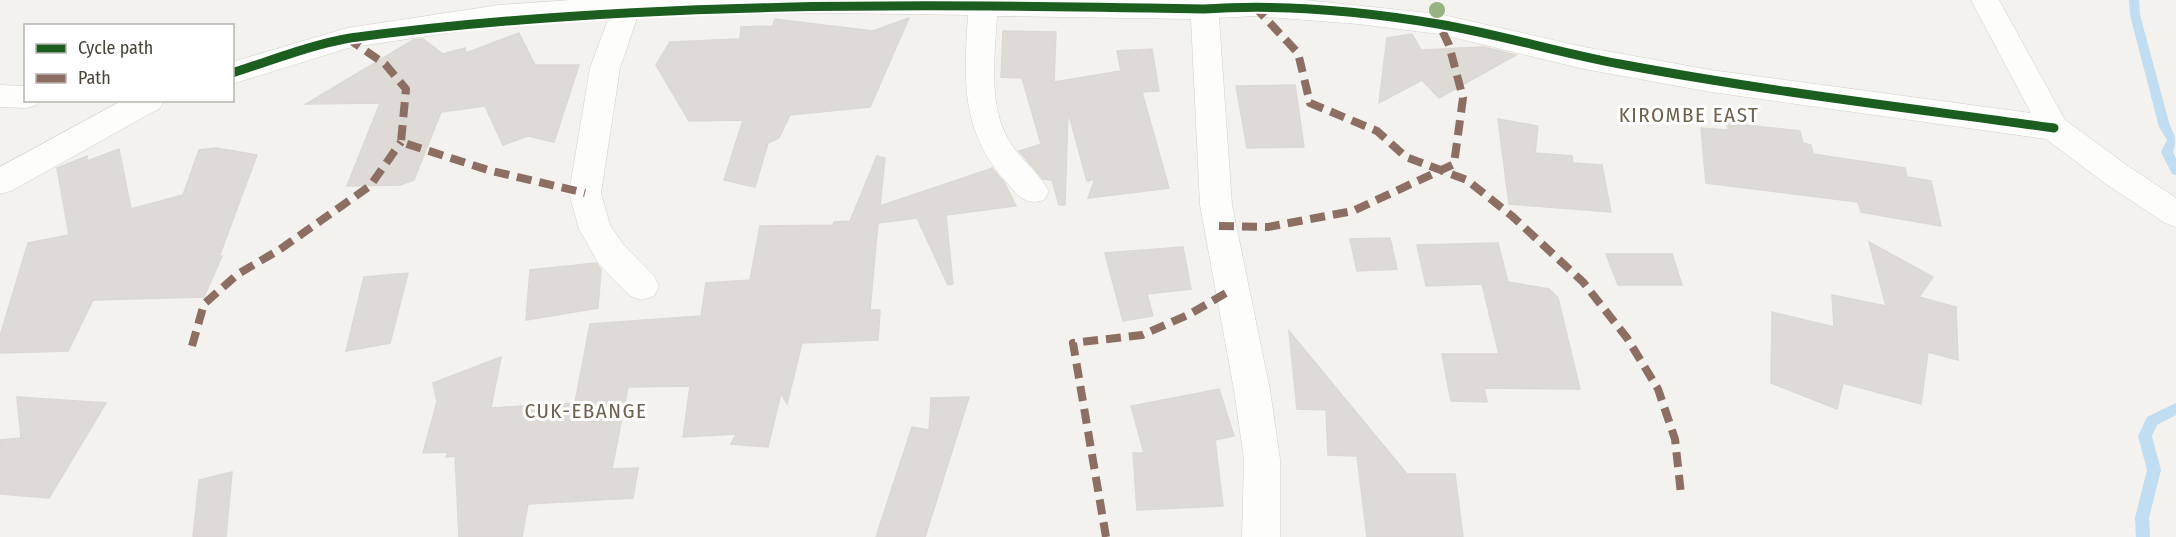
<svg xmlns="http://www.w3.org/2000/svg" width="2176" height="537" viewBox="0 0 2176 537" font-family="'Fira Sans Condensed',sans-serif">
  <rect width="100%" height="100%" fill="#f4f2ee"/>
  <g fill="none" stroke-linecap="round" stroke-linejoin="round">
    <!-- stream -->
    <g fill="#c0ddf1" fill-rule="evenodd">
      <path d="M2129,0H2139L2140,15L2170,126C2176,136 2176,142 2173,152L2176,159V175L2172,174L2161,152L2167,140L2159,127L2130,15Z"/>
      <path d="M2176,403V415L2157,425L2152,436L2161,470L2149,518L2150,537H2136L2135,518L2147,470L2138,436L2147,417Z"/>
    </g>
  </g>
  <!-- building -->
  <g fill="#dedbd6" stroke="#dcd9d4" stroke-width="1.5">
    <path d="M909,18L870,107L790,115L779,138L768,143L755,187L724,180L743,120L689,121L656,65L670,42L740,39L741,27L773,26L775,19L873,31Z"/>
    <path d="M1003,31L1056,32L1054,82L1121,71L1117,51L1152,49L1159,91L1142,92L1169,188L1088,198L1095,179L1087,181L1068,111L1065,205H1059L1052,180L1043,179L1019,151L1041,144L1022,78L1001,77Z"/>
    <path d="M519,33L535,65H579L554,142L528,136L503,145L485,106L441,112L414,180L400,185L347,186L380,103L306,104L413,40L423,39L443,54L465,48L466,53Z"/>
    <path d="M1412,34L1421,50L1484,47L1516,55L1439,98L1422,80L1379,103L1387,38Z"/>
    <path d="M1295,85L1304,147L1247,148L1236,86Z"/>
    <path d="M1498,119L1538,126L1535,153L1572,156L1573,163L1602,165L1611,212L1509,204Z"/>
    <path d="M1727,123L1800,131L1803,143L1811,145L1813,154L1905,168L1907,177L1931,181L1941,226L1861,212L1858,202L1706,183L1701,128L1728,130Z"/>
    <path d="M216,148L257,155L219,257L222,256L204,297L93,300L68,351L0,353V336L28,243L69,235L57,168L87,156V161L119,149L131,209L183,195L199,150Z"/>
    <path d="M877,156L885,158L880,206L992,168L1004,182L1016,206L946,215L953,284L948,285L917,218L878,223L870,310H880L878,340L802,343L787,404L781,393L768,447L731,444L736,434L683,437L690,386L628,387L612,469L638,468L633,498L528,504L522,537H459L455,456L446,457L448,452L423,453L437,402L433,383L501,357L491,408L575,403L590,324L701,316L706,283L750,280L760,226L833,225L834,222L850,221Z"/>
    <path d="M1390,238L1397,269L1357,271L1350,239Z"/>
    <path d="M1869,242L1933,277L1919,297L1956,307L1958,360L1928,352L1921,404L1843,383L1837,409L1771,383L1772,312L1834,327L1832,295L1886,306Z"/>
    <path d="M1498,243L1508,282L1549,289L1558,298L1580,389L1484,388L1487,402L1451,401L1442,354H1499L1482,284L1426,286L1417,245Z"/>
    <path d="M1183,247L1191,289L1147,294L1153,316L1123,321L1105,253Z"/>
    <path d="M1606,254H1672L1682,285H1618Z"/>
    <path d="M596,263L601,270L598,308L526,320L530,270Z"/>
    <path d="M408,273L390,343L346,351L364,277Z"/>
    <path d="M1289,331L1407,474H1455L1463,537H1367L1357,456L1328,455L1326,410L1297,409Z"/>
    <path d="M1219,389L1234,436L1215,440L1223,506L1137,510L1133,453H1144L1131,406Z"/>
    <path d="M17,397L106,403L49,498L0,494V440L21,438Z"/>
    <path d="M969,397L925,537H876L912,427L929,430L931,398Z"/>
    <path d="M232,472L226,537H193L199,480Z"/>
  </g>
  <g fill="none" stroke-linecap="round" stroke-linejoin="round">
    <!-- street casing -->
    <g stroke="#d2d0cb" stroke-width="1">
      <g id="street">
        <path d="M571,0H1305L1439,14L1584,47L1711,70L2031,113L1971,0H1999L2065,120L2128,166L2176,198V227L2165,223L2106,184L2046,139L1711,92L1584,69L1439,34L1358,24L1254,16L1219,18L1232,205L1270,390L1280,459V537H1242L1244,459L1234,390L1200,205L1191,19L997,16C995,57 987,107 1011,144C1022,161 1039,173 1049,191L1044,200C1025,206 1019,196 1007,183C960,130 964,81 968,15L833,13L638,15L620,68L601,193L610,225L623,244L654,276L659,286L654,296L642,300L630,296L599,264L579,229L569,193L590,68L609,17L499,25L348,48L232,84V62L347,28L499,5Z"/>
        <path d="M0,85L26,86V100H39L37,105L26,108L0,107Z"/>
        <path d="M123,100H164L160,108L11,191L0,194V167Z"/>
      </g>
    </g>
    <!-- street -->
    <use href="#street" fill="#fdfdfc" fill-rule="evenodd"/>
    <!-- quiet -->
    <g stroke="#8d6e63" stroke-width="8" stroke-dasharray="15 8" stroke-linecap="butt">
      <path d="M1254,6L1298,53L1310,103L1377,131L1406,157L1467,180L1512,216L1583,282L1627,338L1658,389L1675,439L1681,494"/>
      <path d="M347,38L385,64L406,89L401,142L488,170L585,193"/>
      <path d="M1219,226L1268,227L1353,211L1454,164L1463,98L1449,45L1439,24"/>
      <path d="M192,346L204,304L238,274L279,250L370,186L401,142"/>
      <path d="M1106,537L1073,343L1142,335L1190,314L1231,290"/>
    </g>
    <!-- cycleway casing -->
    <g stroke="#fff" stroke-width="13">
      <path id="cycleway" d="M232,73C270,61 310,45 350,38C631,0 920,4 1204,9C1281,4 1362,11 1438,24C1499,34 1559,53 1620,64C1764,91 1909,108 2054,128"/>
    </g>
    <!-- cycleway -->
    <use href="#cycleway" stroke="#1b5e20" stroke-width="9"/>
  </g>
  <!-- trees -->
  <circle fill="#96b382" cx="1437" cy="10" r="8"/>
  <g text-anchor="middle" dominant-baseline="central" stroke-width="6" stroke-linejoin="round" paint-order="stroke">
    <!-- quarter labels -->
    <g font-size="21" letter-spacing="1.5" fill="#6e6250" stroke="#fff">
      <text x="1689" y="115">KIROMBE EAST</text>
      <text x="586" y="411">CUK-EBANGE</text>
    </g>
  </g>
  <!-- legend -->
  <rect x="24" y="24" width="210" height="78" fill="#ffffff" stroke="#b7b4b0" stroke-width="1.5"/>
  <rect x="36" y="44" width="30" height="9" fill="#1b5e20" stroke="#b7b4b0" stroke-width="1.5"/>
  <text x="78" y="54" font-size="18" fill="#4b4439">Cycle path</text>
  <rect x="36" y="74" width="30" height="9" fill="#8d6e63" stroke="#b7b4b0" stroke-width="1.5"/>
  <text x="78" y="84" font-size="18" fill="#4b4439">Path</text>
</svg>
